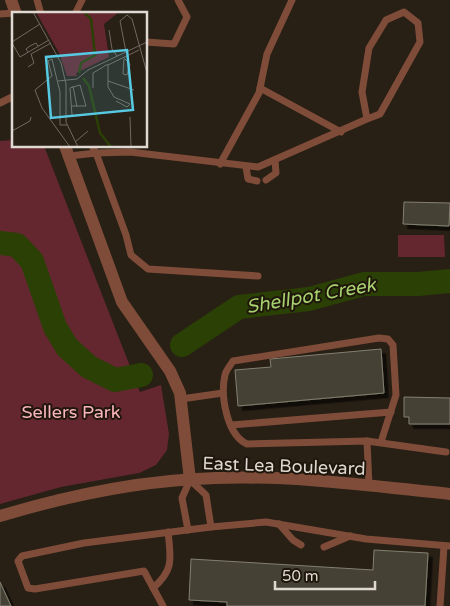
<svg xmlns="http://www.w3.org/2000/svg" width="450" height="606" viewBox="0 0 450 606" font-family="'Varela Round',sans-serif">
  <defs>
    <filter id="shadow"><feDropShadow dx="4.5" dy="4.5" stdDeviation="0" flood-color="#0009"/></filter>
  </defs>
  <rect width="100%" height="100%" fill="#281f15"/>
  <!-- green -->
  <g fill="#642730">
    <path d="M14,140V146H44L140,392L161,385L169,434L167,450L156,465L139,473L61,487L0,504V141Z"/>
    <path d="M398,235H444L445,257H398Z"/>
  </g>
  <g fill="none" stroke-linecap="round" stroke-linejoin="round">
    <!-- river -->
    <g stroke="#2b4005" stroke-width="24">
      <path d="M0,243L17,245L32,261L55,327L67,347L89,367L115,380L141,375"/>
      <path d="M182,345L239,307L309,299L364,284H418L450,281"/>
    </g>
  </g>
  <!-- building -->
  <g fill="#454334" stroke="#828070" filter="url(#shadow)">
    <path d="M404,202L450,203L449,226L403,224Z"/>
    <path d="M381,349L384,393L238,406L235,370L271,367L270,359Z"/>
    <path d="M404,397L450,398V424H409V417H404Z"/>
    <path d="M374,550L428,553L425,606H227V602L189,600L191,559L373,570Z"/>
    <path d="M0,582L11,606H0Z"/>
  </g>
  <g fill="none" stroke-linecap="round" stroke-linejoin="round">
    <!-- service -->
    <g stroke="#7e4c39" stroke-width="7">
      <path d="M37,0L41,14"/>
      <path d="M0,14L15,13"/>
      <path d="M75,14L82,0"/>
      <path d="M146,42L174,44L187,17L178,0"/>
      <path d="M260,88L341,132"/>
      <path d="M0,103L14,96"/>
      <path d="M92,146L96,153L130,152L258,167L367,119L362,92L369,48L386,20L404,12L418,23L420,42L380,114L367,119"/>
      <path d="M69,156L96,153L126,235L131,255L148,269L258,276"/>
      <path d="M220,164L259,93L267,54L292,0"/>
      <path d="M246,167L248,179L257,181"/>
      <path d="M266,180L276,173L275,160"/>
      <path d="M181,399L223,393"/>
      <path d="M231,425L391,412"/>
      <path d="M367,441L369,486"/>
      <path d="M381,442L396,395L393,345L388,339L379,338L233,361C230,366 226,370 225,375C220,396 227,435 247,444L367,441L446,452"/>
      <path d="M279,524L293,540L301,545"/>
      <path d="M188,530L182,498L190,480L206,495L211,527"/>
      <path d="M324,547L350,536"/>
      <path d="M153,588C174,570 171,559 168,532"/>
      <path d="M163,606L144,571L35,589L28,588L18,561L22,556L84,543L211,527L266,522L366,539L450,546"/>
      <path d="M440,606L444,546"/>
    </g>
    <!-- minor -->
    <g stroke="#7e4c39" stroke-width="12">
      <path d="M11,0L16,14"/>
      <path d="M65,146L122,302L170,371L180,393L190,480"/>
    </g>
    <!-- tertiary -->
    <path stroke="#7e4c39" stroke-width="12" d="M0,516C70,495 142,480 216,478C294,475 372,486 450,494"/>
  </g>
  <g text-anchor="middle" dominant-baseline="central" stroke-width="4" stroke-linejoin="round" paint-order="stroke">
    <!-- park labels -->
    <g font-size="18" fill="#fbb5bc" stroke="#1f160c">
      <text x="71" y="412">Sellers Park</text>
    </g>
    <!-- street labels -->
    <g font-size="18" fill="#dfd9d2" stroke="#1f160c">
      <text transform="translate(284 466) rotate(2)">East Lea Boulevard</text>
    </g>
    <!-- water labels -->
    <g font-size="19" font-style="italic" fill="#a7d26e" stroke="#1f160c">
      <text transform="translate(311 296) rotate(-10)">Shellpot Creek</text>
    </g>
  </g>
  <!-- overview -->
  <g transform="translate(12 12)">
    <rect width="135" height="135" fill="#281f15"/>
    <path d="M24,0H107L92,12L97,45L64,61L65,64H55L47,41Z" fill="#642730"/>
    <path fill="none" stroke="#2b4005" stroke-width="2.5" d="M67,61L69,51L83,43L79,7L72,0M71,66L77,74L88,121L99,135"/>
    <path fill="none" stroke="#716961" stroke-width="1" d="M21,0L49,51L54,72V110L66,135M97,18L100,37L105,44M0,30L28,12M0,31L8,45L37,28M16,40L14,37L18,34L24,31L26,34M114,40L108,9L115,3L120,7L135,61M111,45L118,52L115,63L111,62L112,47M16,55L22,51L19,42L39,31M46,69L65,67L76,58L135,30M96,69L122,78M61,74L65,95M81,76V61L96,52M104,89L115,95L118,92L102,85L96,75V53L127,38M60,103L58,76L68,73L74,94H60M118,105L119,135M55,113H48V80L40,47L36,49L40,64L23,78L30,96L58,135M0,119L18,109L19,105M63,130L76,119"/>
    <path fill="#57c9e2" fill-opacity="0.15" stroke="#57c9e2" stroke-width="2.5" d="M115,38L121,98L39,106L34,45Z"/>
    <rect width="135" height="135" fill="none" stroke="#dfd9d2" stroke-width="2.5"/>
  </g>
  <!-- scale -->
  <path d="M275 581v8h100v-8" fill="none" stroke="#dfd9d2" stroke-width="2.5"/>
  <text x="282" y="581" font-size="15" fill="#dfd9d2" stroke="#1f160c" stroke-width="4" paint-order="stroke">50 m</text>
</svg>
